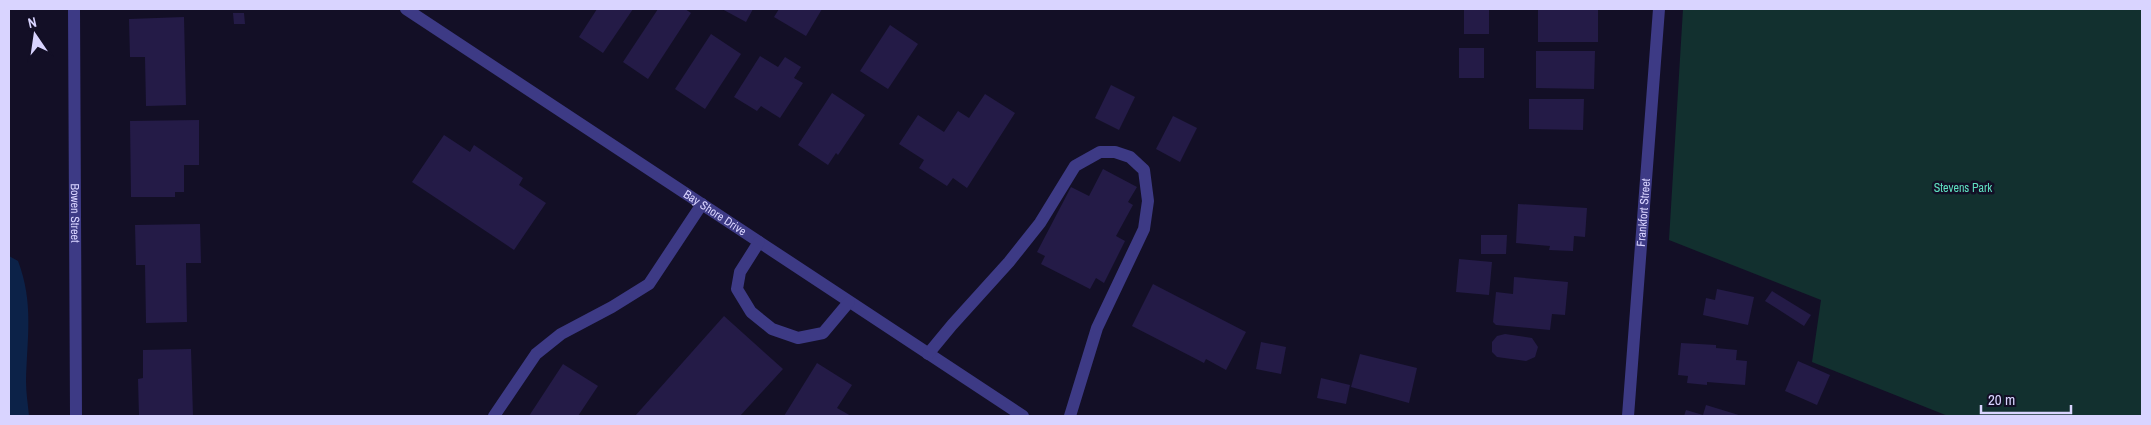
<svg xmlns="http://www.w3.org/2000/svg" width="2151" height="425" viewBox="0 0 2151 425" font-family="'Archivo Narrow',sans-serif">
  <rect width="100%" height="100%" fill="#130f26"/>
  <!-- green -->
  <path fill="#12302f" d="M1683,9H2142V416H1948L1812,362L1821,300L1669,240Z"/>
  <!-- water -->
  <path fill="#0c2248" d="M9,256L18,261C34,303 27,338 26,381C26,393 28,405 29,416H9Z"/>
  <!-- building -->
  <g fill="#241b47">
    <path d="M597,9H633L603,53L579,37Z"/>
    <path d="M658,9H685L691,13L648,79L623,62Z"/>
    <path d="M722,9H753L746,22Z"/>
    <path d="M779,9H822L806,36L774,17Z"/>
    <rect x="1538" y="9" width="60" height="33"/>
    <rect x="1464" y="10" width="25" height="24"/>
    <path d="M233,13H244L245,24H234Z"/>
    <path d="M184,17L186,105L146,106L145,57H130L129,19Z"/>
    <path d="M890,25L918,44L888,89L860,71Z"/>
    <path d="M711,34L741,54L705,109L675,89Z"/>
    <rect x="1459" y="48" width="25" height="30"/>
    <path d="M1536,51H1595L1594,89L1536,88Z"/>
    <path d="M760,56L778,67L785,57L801,67L794,78L803,83L780,118L761,106L757,111L734,97Z"/>
    <path d="M1111,85L1135,97L1119,130L1095,118Z"/>
    <path d="M832,93L865,115L838,155L836,153L828,165L798,145Z"/>
    <path d="M985,94L1015,113L967,188L953,178L947,186L919,168L924,160L899,144L918,115L944,132L958,111L969,118Z"/>
    <path d="M1529,99H1584L1583,130L1529,129Z"/>
    <path d="M1173,116L1197,128L1180,162L1156,149Z"/>
    <path d="M199,120V165H184V192H175V197H131L130,121Z"/>
    <path d="M444,135L470,152L474,145L523,178L519,185L546,203L514,250L412,182Z"/>
    <path d="M1103,169L1137,187L1128,202L1133,205L1116,236L1125,241L1104,283L1096,278L1090,289L1041,264L1045,256L1037,252L1071,187L1089,196Z"/>
    <path d="M1518,204L1587,208L1585,237L1574,236L1573,251L1549,250L1550,246L1516,243Z"/>
    <path d="M200,224L201,263H186L187,322L146,323L145,265H136L135,225Z"/>
    <path d="M1481,235H1507L1506,254H1481Z"/>
    <path d="M1459,259L1492,262L1489,295L1456,292Z"/>
    <path d="M1514,277L1568,282L1565,315L1552,314L1550,330L1496,325L1493,322L1496,292L1513,294Z"/>
    <path d="M1153,284L1246,332L1226,370L1206,359L1204,363L1132,326Z"/>
    <path d="M1717,289L1754,297L1748,325L1703,315L1706,298L1715,300Z"/>
    <path d="M1772,291L1811,315L1804,326L1765,301Z"/>
    <path d="M724,316L783,369L740,416H635Z"/>
    <path d="M1505,334L1532,338L1538,347L1535,357L1526,361L1497,357L1492,352V342L1497,336Z"/>
    <path d="M1261,342L1286,347L1281,374L1256,369Z"/>
    <path d="M1681,343L1716,345V348L1737,350L1736,360L1747,361L1745,385L1707,382V385L1687,383L1688,376L1678,375Z"/>
    <path d="M191,349L193,416H139L138,379L143,378V350Z"/>
    <path d="M1360,354L1417,368L1409,403L1351,387Z"/>
    <path d="M1798,361L1830,375L1817,405L1785,391Z"/>
    <path d="M817,363L852,385L837,408L851,416H784Z"/>
    <path d="M563,364L598,386L578,416H529Z"/>
    <path d="M1321,378L1350,385L1346,404L1317,398Z"/>
    <path d="M1706,405L1742,416H1684L1686,410L1703,415Z"/>
  </g>
  <g fill="none" stroke-linecap="round" stroke-linejoin="round">
    <!-- minor -->
    <g stroke="#3d3a85" stroke-width="12">
      <path id="s1" d="M74,9L76,416"/>
      <path id="s2" d="M406,9L1023,416"/>
      <path d="M759,242L740,272L737,289L751,312L772,329L798,338L823,333L849,302"/>
      <path d="M928,354L952,325L1009,262L1040,223L1075,166L1100,152H1115L1130,157L1144,170L1148,201L1144,229L1097,328L1070,416"/>
      <path d="M494,416L536,354L561,334L612,307L649,284L702,204"/>
      <path id="s3" d="M1628,416L1659,9"/>
    </g>
  </g>
  <g text-anchor="middle" dominant-baseline="central" stroke-width="5" stroke-linejoin="round" paint-order="stroke">
    <!-- park labels -->
    <g font-size="12" fill="#5fe0c0" stroke="#130f26">
      <text x="1963" y="188">Stevens Park</text>
    </g>
    <!-- street labels -->
    <g font-size="12" fill="#d9d4ff" stroke="#130f26">
      <text stroke="none"><textPath href="#s1" startOffset="204">Bowen Street</textPath></text>
      <text stroke="none"><textPath href="#s2" startOffset="370">Bay Shore Drive</textPath></text>
      <text stroke="none"><textPath href="#s3" startOffset="204">Frankfort Street</textPath></text>
    </g>
  </g>
  <!-- border -->
  <rect width="2151" height="425" fill="none" stroke="#d9d4ff" stroke-width="20"/>
  <!-- north arrow -->
  <g transform="translate(35 35) rotate(347)" stroke="#130f26" stroke-width="4" paint-order="stroke">
  <path d="M0-4L9 19L0 12L-9 19Z" fill="#d9d4ff"/>
  <text y="-8" font-size="14" font-weight="bold" text-anchor="middle" fill="#d9d4ff">N</text>
  </g>
  <!-- scale -->
  <path d="M1981 405v8h90v-8" fill="none" stroke="#d9d4ff" stroke-width="2.5"/>
  <text x="1988" y="405" font-size="15" fill="#d9d4ff" stroke="#130f26" stroke-width="4" paint-order="stroke">20 m</text>
</svg>
